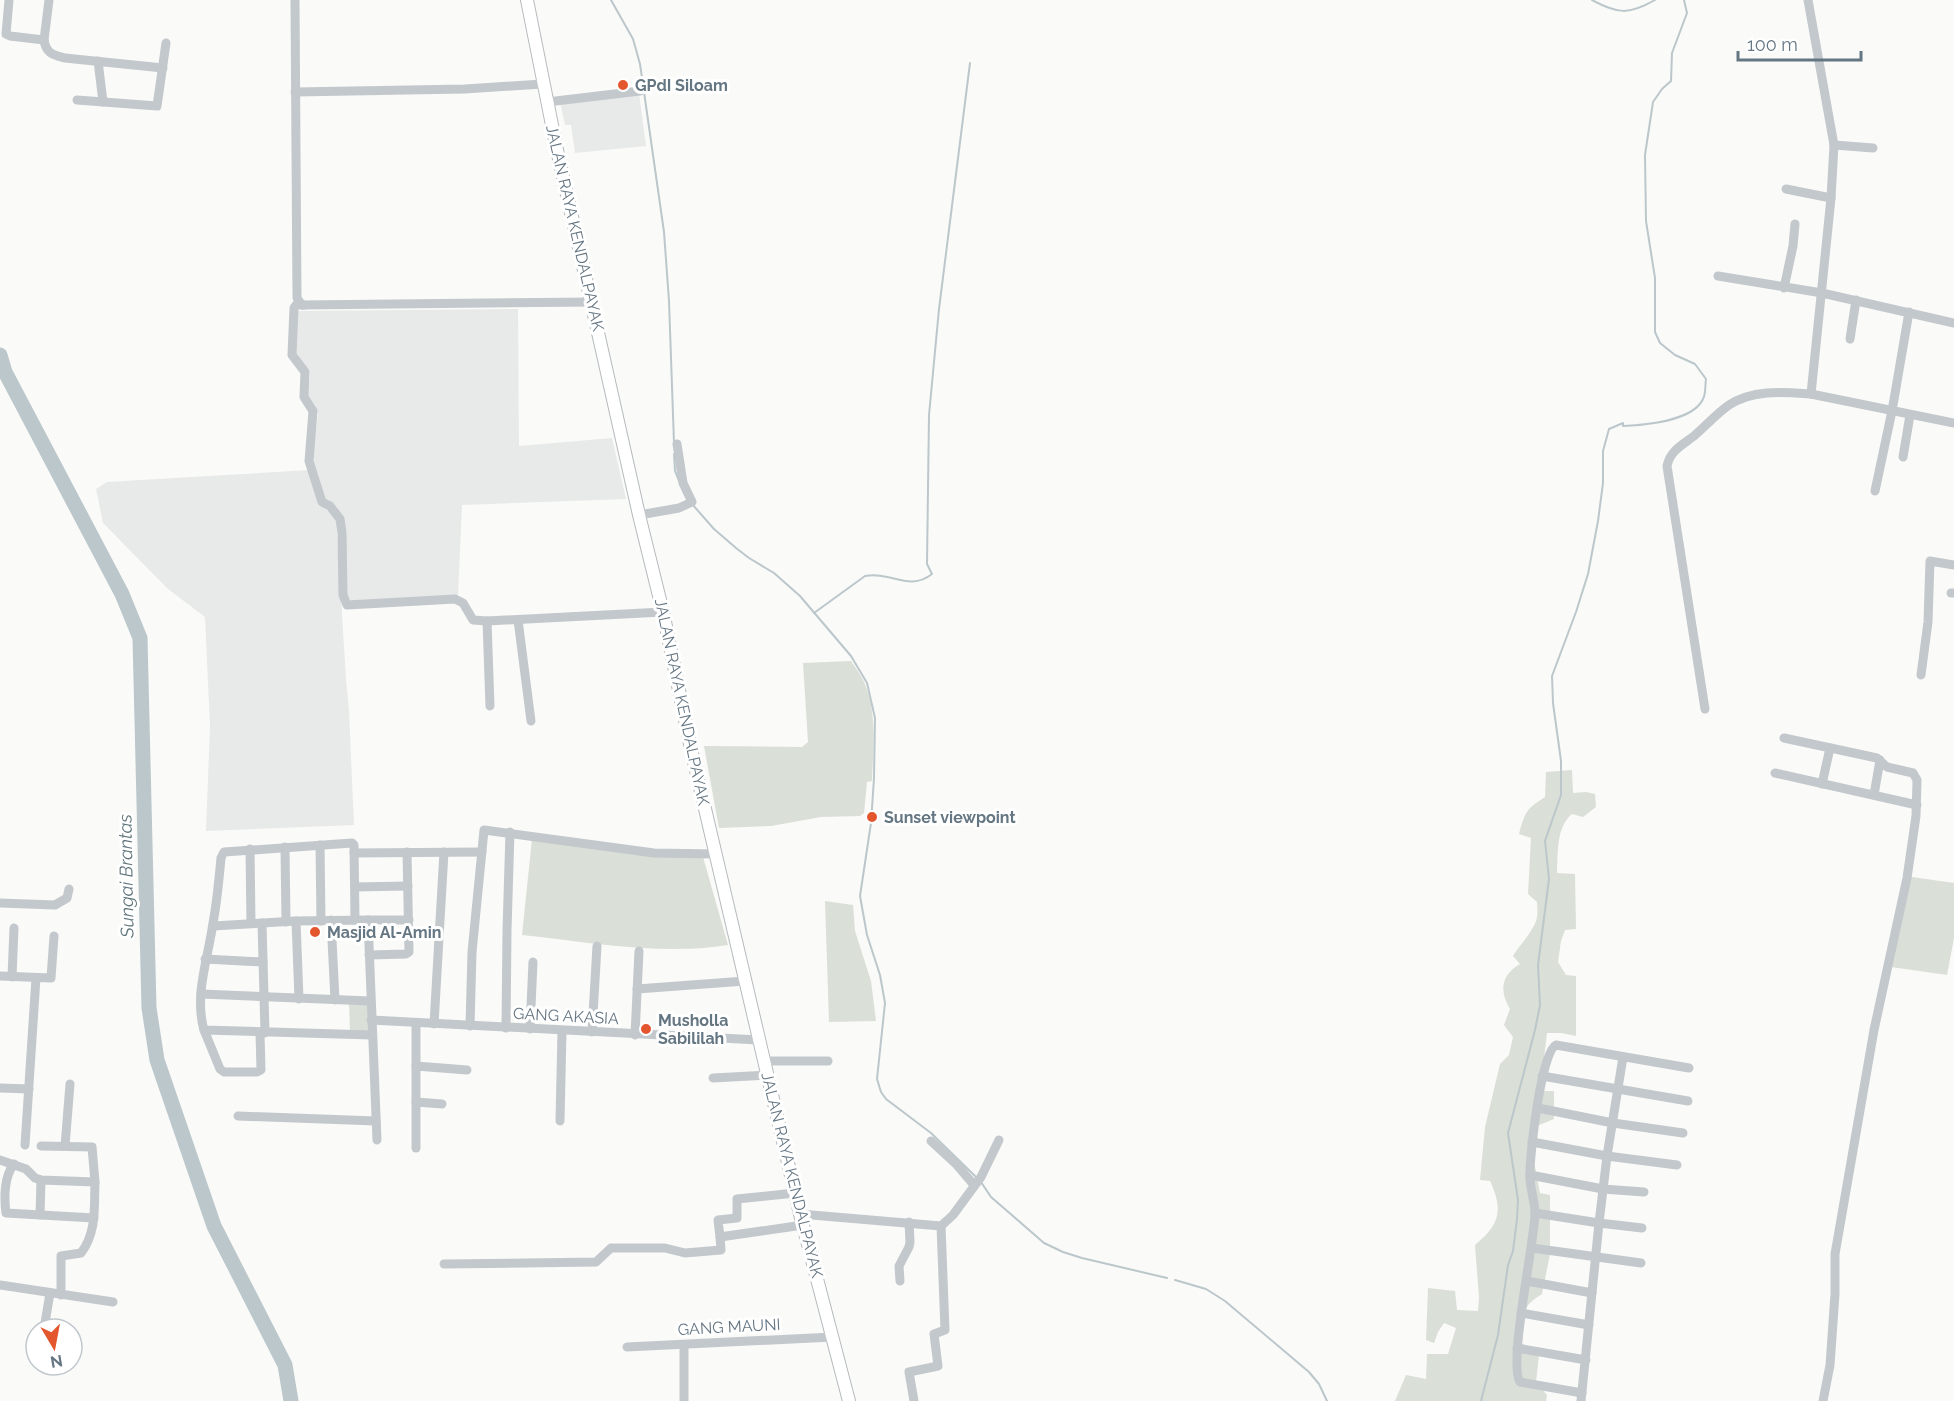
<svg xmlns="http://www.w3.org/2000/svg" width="1954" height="1401" viewBox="0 0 1954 1401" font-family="Raleway,sans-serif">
  <rect width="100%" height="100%" fill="#fafaf8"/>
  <!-- built -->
  <g fill="#e8e9e9">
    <path d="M639,93L646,146L575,153L571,125H565L560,102Z"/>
    <path d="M518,309L519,446L612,438L626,499L462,505L458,596L348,601L344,595L343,524L337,507L322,496L312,459L318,415L315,405L308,398L310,373L295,356L298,311Z"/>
    <path d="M310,470L336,517L337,531L346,680L349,710L354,825L206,831L210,726L205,617L168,589L103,523L96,489L107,482Z"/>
  </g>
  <!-- green -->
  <g fill="#dadfd7">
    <path d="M851,661C857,670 864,679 867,690C877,719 873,751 872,781L867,782L864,813L860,816L821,817L771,826L719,828L704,746L802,747L808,742L803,663Z"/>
    <path d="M1572,770L1573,793L1586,792L1595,794L1596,807L1583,817L1572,814C1556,827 1558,853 1557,873L1575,874L1576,929L1565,930L1561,941L1558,962L1566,975L1576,976V1036L1561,1033H1547L1540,1091H1554V1119L1532,1128L1533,1156L1540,1193L1550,1195V1254L1542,1294C1520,1307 1520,1320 1521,1343L1539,1355L1536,1382L1547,1395L1546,1401H1395L1406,1375L1426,1379L1427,1354H1448L1456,1328L1444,1323L1438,1332L1434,1343L1426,1340L1428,1288L1455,1291L1457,1310L1478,1311L1479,1298L1475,1245C1499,1225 1504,1211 1490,1181L1480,1180L1485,1127L1500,1064L1509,1055L1513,1037L1504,1025L1510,1009C1499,991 1501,975 1520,964L1513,956C1520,944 1535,930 1537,917C1538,912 1537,906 1537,902L1528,894L1531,838L1519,834C1525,812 1526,809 1545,797L1546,772Z"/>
    <path d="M532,839L703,857L728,945C662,956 588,942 522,935Z"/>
    <path d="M1905,876L1954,883V938L1947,975L1884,966Z"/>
    <path d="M825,901L853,905L855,931L871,981L876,1021L829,1022Z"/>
    <path d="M349,1003L368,1004L369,1032H350Z"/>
  </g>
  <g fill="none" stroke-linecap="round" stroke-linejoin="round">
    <!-- stream -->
    <g stroke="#bbc7cb" stroke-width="2">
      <path d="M611,0L633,39L640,64L664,232L669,301L674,443"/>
      <path d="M1592,0C1618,14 1629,15 1655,0"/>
      <path d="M674,454L675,471L679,481"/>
      <path d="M692,504L714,529L736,548L749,558L774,573L800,596L851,656L867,683L875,718L874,778L871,823L860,896L867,935L880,975L885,1003L877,1079L881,1092L886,1099L931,1133L977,1178"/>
      <path d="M814,613L865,576C891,571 909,592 932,574L927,564L929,415L939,309L970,63"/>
      <path d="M981,1182L991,1197L1044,1243L1063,1252L1082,1258L1167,1278"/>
      <path d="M1175,1280L1206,1289L1225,1301L1309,1372L1319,1384L1327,1401"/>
      <path d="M1481,1401L1498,1335L1508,1265L1513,1251L1517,1219L1518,1200L1508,1133L1535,1030L1540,1005L1538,965L1549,879L1545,841L1561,795V761L1553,703L1552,676L1576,612L1588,574L1598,521L1603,483V451L1609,429L1623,423V426C1644,425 1693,421 1703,399C1706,394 1705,385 1706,379L1695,364L1675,355L1660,343L1655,332V278L1646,221L1645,155L1653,102L1662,89L1671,81L1672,53L1687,13L1684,0"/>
    </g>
    <!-- river -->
    <path stroke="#bbc7cb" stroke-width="15" d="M0,355L5,372L122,594L140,638L149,1008L157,1060L214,1226L285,1365L291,1401"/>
    <!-- major casing -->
    <g stroke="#b5babe" stroke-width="14">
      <path id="major" d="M527,0L557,150L639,515L663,612L691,749L800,1214L849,1401"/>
    </g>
    <!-- minor -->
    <g stroke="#c3c8cc" stroke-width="9">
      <path d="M9,0L6,34L10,36L44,40"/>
      <path d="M49,0L44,40C46,54 54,55 65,58L163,68"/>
      <path d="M295,0L297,298L302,305L592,302"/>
      <path d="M1808,0L1834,145L1831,198L1811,394L1954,423"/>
      <path d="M98,61L103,102"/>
      <path d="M295,92L465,89L543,84"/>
      <path d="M77,100L157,106L166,43"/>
      <path d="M547,102L640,91"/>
      <path d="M1834,145L1873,148"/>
      <path d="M1786,189L1831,198"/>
      <path d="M1718,276L1822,293L1954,323"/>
      <path d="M1784,288L1793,246L1795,224"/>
      <path d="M304,305H296L294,308L292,355L305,372L304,397L313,411L309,461L322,502L330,506L340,519L342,533L343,595L347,605L455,599L463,603L473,620L487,621L663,612"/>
      <path d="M1850,339L1856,300"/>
      <path d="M1903,457L1910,415"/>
      <path d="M1875,491L1892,411L1909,312"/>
      <path d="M639,515L679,508L692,502L683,483L677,444"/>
      <path d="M1951,593H1954"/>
      <path d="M518,620L531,721"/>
      <path d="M487,621L490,706"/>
      <path d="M1921,675L1928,622L1930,561L1954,565"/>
      <path d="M1705,709L1667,466C1670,451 1682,445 1694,436C1706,426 1716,414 1729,405C1753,389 1783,392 1811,394"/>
      <path d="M1784,738L1877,758L1887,767L1913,773L1917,780L1916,816L1907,878L1874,1030L1835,1254V1294L1830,1365L1823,1401"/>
      <path d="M1775,773L1917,805"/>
      <path d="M1822,784L1830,748"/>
      <path d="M1874,795L1880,760"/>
      <path d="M320,845L321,921"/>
      <path d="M285,847L286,922"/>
      <path d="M250,849L251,923"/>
      <path d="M354,853L482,852"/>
      <path d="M355,887L408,886"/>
      <path d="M0,903L55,905L67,898L69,889"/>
      <path d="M331,920L335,1000"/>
      <path d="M355,920L354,845L352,843L224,852L221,858C219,880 217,902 213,923C208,959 194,995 204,1030L372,1035"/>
      <path d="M368,920H409"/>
      <path d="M296,921L299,999"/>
      <path d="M262,923L265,1033"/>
      <path d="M213,926L296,921L368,920L377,1140"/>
      <path d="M369,955L406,954L409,952L407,852"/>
      <path d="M205,959L263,962"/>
      <path d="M0,976L51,978L54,936"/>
      <path d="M12,977L14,928"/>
      <path d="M637,989L745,981"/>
      <path d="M201,994L370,1001"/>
      <path d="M371,1020L759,1040"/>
      <path d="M416,1023V1148"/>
      <path d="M434,1024L444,852"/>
      <path d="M470,1026L472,952L484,830L654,853L716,854"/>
      <path d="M506,1028L507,930L510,832"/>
      <path d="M530,1029L533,962"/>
      <path d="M204,1030L220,1069L224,1072H257L261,1070L260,1033"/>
      <path d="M592,1032L597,946"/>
      <path d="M635,1035L639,951"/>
      <path d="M763,1061H828"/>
      <path d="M416,1066L467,1070"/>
      <path d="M1542,1076L1688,1101"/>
      <path d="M713,1078L767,1075"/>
      <path d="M0,1088L29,1089"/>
      <path d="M416,1102L442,1104"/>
      <path d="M1538,1108L1613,1123L1683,1133"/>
      <path d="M238,1116L376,1121"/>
      <path d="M560,1121L562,1031"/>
      <path d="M931,1141L957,1165L974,1185"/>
      <path d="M1532,1142L1607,1156L1677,1165"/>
      <path d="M25,1145L36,978"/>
      <path d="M41,1146L92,1147L95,1182"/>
      <path d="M65,1146L70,1084"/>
      <path d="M0,1160L26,1169L35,1178L41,1180L95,1182C94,1207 97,1232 81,1253L61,1256V1295"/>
      <path d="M14,1164C4,1176 4,1198 6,1213L94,1218"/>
      <path d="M1530,1175L1603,1189L1644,1192"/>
      <path d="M795,1193L737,1199V1218L718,1220L720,1237L803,1225"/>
      <path d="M1535,1213L1599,1223L1642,1228"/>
      <path d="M800,1214L941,1226L953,1215L981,1177L999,1140"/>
      <path d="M40,1215L41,1180"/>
      <path d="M1532,1248L1641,1263"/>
      <path d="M444,1264L596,1262L611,1248H665L685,1253L721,1250L720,1237"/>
      <path d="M900,1281L899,1266L909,1247L910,1242L909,1222"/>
      <path d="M1527,1281L1592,1293"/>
      <path d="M0,1285L113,1302"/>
      <path d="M1521,1313L1589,1325"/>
      <path d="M44,1329L50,1293"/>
      <path d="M684,1345V1401"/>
      <path d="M627,1347L833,1337"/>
      <path d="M1517,1348L1586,1360"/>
      <path d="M1582,1393L1520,1382C1508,1364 1534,1245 1535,1214C1535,1200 1529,1187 1530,1173C1530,1153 1541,1052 1556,1045L1689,1068"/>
      <path d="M914,1401L909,1372L938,1366L934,1334L945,1330L941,1226"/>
      <path d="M1581,1401L1599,1223L1607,1156L1623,1057"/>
    </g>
    <!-- major -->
    <use href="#major" stroke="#fff" stroke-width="12"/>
  </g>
  <!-- markers -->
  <g fill="#e4572e" stroke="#fff" stroke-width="2">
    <circle cx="623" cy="85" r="6"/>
    <circle cx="872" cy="817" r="6"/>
    <circle cx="315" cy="932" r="6"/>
    <circle cx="646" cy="1029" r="6"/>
  </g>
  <g text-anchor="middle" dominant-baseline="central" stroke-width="6" stroke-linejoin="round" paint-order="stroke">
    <!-- poi labels -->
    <g font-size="16" font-weight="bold" fill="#657683" stroke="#fff" text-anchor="start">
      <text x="635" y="85">GPdI Siloam</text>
      <text x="884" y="817">Sunset viewpoint</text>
      <text x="327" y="932">Masjid Al-Amin</text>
      <text x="658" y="1020">Musholla<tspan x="658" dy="18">Sabililah</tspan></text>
    </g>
    <!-- street labels -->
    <g font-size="16" fill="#657683" stroke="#fff">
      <text transform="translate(575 228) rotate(77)">JALAN RAYA KENDALPAYAK</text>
      <text transform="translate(682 702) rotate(78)">JALAN RAYA KENDALPAYAK</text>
      <text transform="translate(566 1016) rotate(3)">GANG AKASIA</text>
      <text transform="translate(792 1175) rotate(76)">JALAN RAYA KENDALPAYAK</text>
      <text transform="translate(729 1327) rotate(-3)">GANG MAUNI</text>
    </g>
    <!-- water labels -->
    <g font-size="18" font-style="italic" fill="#60757c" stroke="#fff">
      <text transform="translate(126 876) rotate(-91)">Sungai Brantas</text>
    </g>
  </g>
  <!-- north arrow -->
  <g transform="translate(54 1347) rotate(170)"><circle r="28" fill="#ffffff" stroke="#c1c8cd" stroke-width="1.5"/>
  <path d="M0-4.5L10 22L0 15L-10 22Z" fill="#e4572e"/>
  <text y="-9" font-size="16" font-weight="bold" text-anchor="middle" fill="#657683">N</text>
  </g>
  <!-- scale -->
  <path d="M1738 51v9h123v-9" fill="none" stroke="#657683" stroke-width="3"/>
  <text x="1747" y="51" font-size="18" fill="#657683" stroke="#ffffff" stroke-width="4.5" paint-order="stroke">100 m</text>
</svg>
